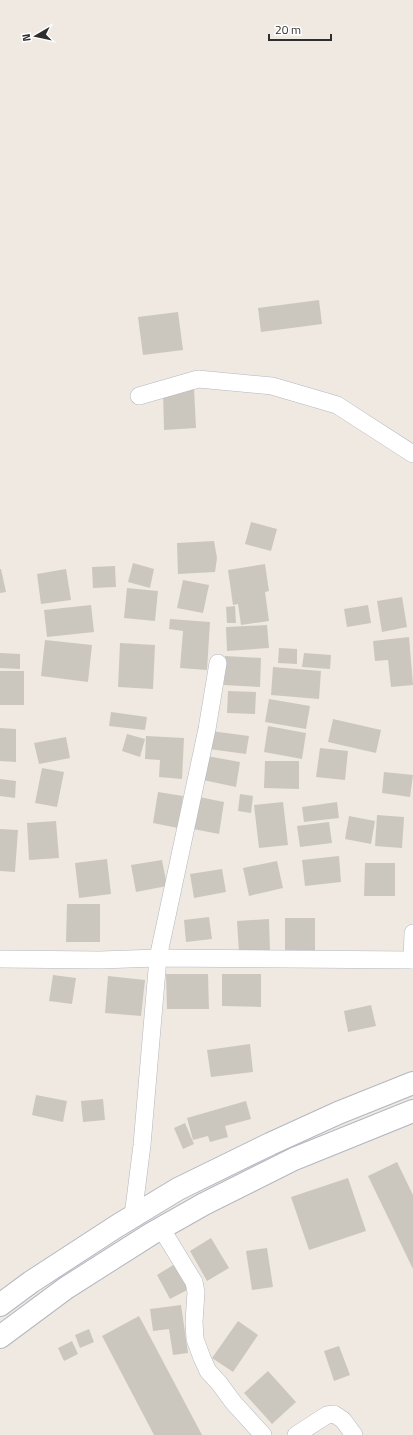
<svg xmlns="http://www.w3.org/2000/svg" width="413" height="1435" viewBox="0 0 413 1435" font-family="'Titillium Web',sans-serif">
  <rect width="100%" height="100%" fill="#efe9e1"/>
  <!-- building -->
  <g fill="#cbc7bf">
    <path d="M319,300L322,324L261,332L258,308Z"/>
    <path d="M178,312L183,350L143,355L138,317Z"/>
    <path d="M194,388L196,428L164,430L163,390Z"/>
    <path d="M251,522L277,529L271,551L245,544Z"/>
    <path d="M214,541L217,558L215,572L178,574L177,543Z"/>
    <path d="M133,563L154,569L150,588L128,582Z"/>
    <path d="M265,564L269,591L265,592L269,621L241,625L238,604L233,605L228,570Z"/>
    <path d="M115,566L116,587L93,588L92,567Z"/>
    <path d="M0,569H1L6,592L0,593Z"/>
    <path d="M66,569L71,600L41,604L37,574Z"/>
    <path d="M183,580L209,585L203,613L177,608Z"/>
    <path d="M127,588L158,591L155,621L124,618Z"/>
    <path d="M402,597L407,627L382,632L377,601Z"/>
    <path d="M91,605L94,632L47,637L44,610Z"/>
    <path d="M368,605L371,623L347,627L344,609Z"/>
    <path d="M235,606L236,623H227L226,607Z"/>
    <path d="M170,619L210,622L207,670L180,668L183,631L169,629Z"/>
    <path d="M267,625L269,648L227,651L226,627Z"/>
    <path d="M409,637L413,685L391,687L388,660L375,661L373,641Z"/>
    <path d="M45,640L92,645L88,682L41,676Z"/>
    <path d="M120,643L155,645L153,689L118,687Z"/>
    <path d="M279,648L297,649V664L278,663Z"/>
    <path d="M0,653L20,654V669L0,668Z"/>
    <path d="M304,653L331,655L330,669L302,667Z"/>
    <path d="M225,656L261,658L260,687L224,685Z"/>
    <path d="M273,667L321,671L319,699L271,695Z"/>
    <rect x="0" y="671" width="24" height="34"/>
    <path d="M228,691L256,692L255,714L227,713Z"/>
    <path d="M269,699L310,706L306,729L265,722Z"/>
    <path d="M111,712L147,717L145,730L109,726Z"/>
    <path d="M333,719L381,730L376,753L328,742Z"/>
    <path d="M268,726L306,733L302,759L264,752Z"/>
    <path d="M0,728L16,729V762L0,761Z"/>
    <path d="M211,731L249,736L246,754L209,749Z"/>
    <path d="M127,734L145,739L140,757L122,751Z"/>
    <path d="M146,736L184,738L182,779L159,777L160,760L145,759Z"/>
    <path d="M66,737L70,758L39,764L34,743Z"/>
    <path d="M320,748L348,751L345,780L316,777Z"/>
    <path d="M207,756L240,762L236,787L203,780Z"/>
    <path d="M265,761H299V789L264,788Z"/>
    <path d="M42,768L64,772L57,807L35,803Z"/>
    <path d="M384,772L413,775L410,797L382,793Z"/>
    <path d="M0,779L16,781L15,798L0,796Z"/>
    <path d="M158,792L183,796L178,828L153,823Z"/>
    <path d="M240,794L253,796L251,813L238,811Z"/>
    <path d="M194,796L224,802L219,834L188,828Z"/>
    <path d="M283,802L288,845L259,848L254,805Z"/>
    <path d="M337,802L339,818L304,822L302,807Z"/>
    <path d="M377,815L404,817L402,848L375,846Z"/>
    <path d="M349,816L375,821L371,844L345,839Z"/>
    <path d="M56,821L59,858L29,860L27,823Z"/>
    <path d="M329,822L332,843L300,847L297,826Z"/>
    <path d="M0,829L18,830L15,872L0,871Z"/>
    <path d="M339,856L341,882L305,886L302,860Z"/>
    <path d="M107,859L111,894L79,898L75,863Z"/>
    <path d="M162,860L167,886L136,892L131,865Z"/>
    <path d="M277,861L283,888L249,896L243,868Z"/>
    <path d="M365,863H395V896H364Z"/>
    <path d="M222,869L226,892L194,898L190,874Z"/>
    <path d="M67,904H100V942H66Z"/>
    <path d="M209,917L212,939L186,942L184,920Z"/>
    <rect x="285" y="918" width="30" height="35"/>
    <path d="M269,919L270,952L239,953L237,921Z"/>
    <path d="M166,974H208L209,1009H167Z"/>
    <path d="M222,974H261V1007L222,1006Z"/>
    <path d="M53,975L76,978L72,1004L49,1001Z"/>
    <path d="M108,976L145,980L141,1016L105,1013Z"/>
    <path d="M371,1005L376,1026L348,1032L344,1011Z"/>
    <path d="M250,1044L253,1072L211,1077L207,1050Z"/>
    <path d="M36,1095L67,1101L63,1122L32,1115Z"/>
    <path d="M103,1099L105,1120L83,1122L81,1101Z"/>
    <path d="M246,1101L251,1119L225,1126L228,1137L210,1142L208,1136L193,1140L187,1118Z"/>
    <path d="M185,1123L194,1144L183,1149L174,1128Z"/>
    <path d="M397,1162L413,1195V1269L368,1176Z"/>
    <path d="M348,1178L366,1231L309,1250L291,1197Z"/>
    <path d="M211,1238L229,1268L207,1281L190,1251Z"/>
    <path d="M267,1248L273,1287L252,1290L246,1251Z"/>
    <path d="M178,1262L189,1289L170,1299L157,1275Z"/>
    <path d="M181,1305L188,1353L173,1355L169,1329L153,1331L150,1309Z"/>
    <path d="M139,1316L202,1435H154L102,1336Z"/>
    <path d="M238,1321L258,1335L233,1372L212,1358Z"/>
    <path d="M89,1329L94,1342L80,1348L75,1335Z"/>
    <path d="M72,1341L78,1354L64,1361L58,1348Z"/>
    <path d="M339,1346L350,1375L334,1381L324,1351Z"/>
    <path d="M268,1371L296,1402L272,1424L244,1393Z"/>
  </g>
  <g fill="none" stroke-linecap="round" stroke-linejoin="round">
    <!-- minor casing -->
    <g stroke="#b4b7c1" stroke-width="18">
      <g id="minor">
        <path d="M139,396L198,379L272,386L337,405L413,454"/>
        <path d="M0,959L100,960L158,958L413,960"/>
        <path d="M412,960L413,933"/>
        <path d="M133,1216L142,1145L158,958L207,729L218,663"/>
        <path d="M161,1228L194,1282L196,1292L194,1322L195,1339L202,1358L208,1371L219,1383L233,1402L263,1435"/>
        <path d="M296,1435L327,1415L334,1414L343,1420L354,1435"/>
      </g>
    </g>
    <!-- secondary casing -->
    <g stroke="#b4b7c1" stroke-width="24">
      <g id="secondary">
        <path d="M0,1305L31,1282L117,1226L178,1189L270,1144L338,1113L413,1083"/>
        <path d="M0,1337L66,1288L151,1234L204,1204L294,1159L413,1111"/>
      </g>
    </g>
    <!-- minor -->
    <use href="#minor" stroke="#fff" stroke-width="17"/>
    <!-- secondary -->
    <use href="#secondary" stroke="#fff" stroke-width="22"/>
  </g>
  <!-- north arrow -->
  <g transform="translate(36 36) rotate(261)" stroke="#ffffff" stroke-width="3" paint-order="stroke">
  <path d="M0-3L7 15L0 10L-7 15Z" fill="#2e2e2e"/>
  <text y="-6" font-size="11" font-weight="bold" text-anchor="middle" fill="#2e2e2e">N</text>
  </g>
  <!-- scale -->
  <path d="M269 34v6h62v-6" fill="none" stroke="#2e2e2e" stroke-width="2"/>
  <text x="275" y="34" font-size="12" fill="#2e2e2e" stroke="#ffffff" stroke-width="3" paint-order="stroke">20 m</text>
</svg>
